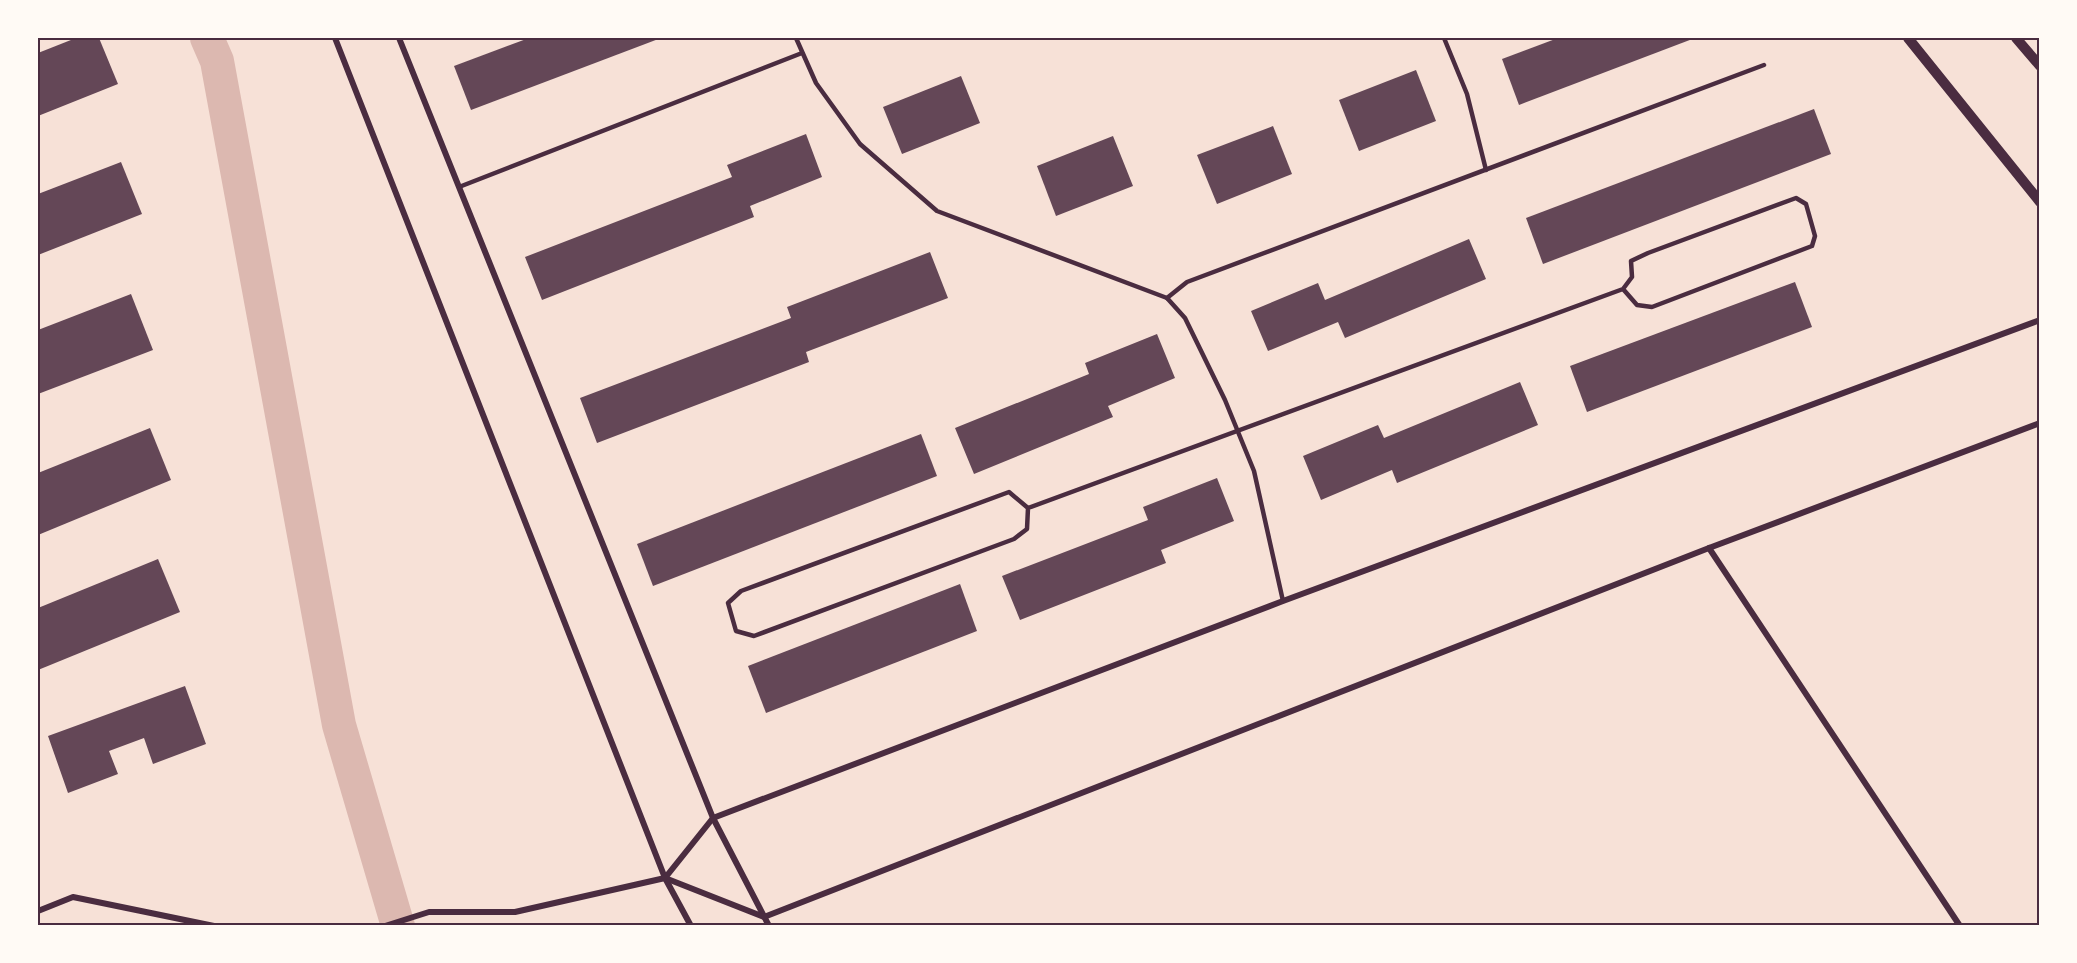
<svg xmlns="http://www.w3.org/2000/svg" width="2077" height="963" viewBox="0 0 2077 963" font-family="Arial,sans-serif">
  <rect width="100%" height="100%" fill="#f7e1d7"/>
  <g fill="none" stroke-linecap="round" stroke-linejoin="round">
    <!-- canal -->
    <path stroke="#dcb8b0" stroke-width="34" d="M207,38L217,61L339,725L398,926"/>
  </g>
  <!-- building -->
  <g fill="#644757">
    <path d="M76,38H99L118,84L38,116V53Z"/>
    <path d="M529,38H661L471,110L454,66Z"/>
    <path d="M1558,38H1695L1519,105L1502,59Z"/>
    <path d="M1416,70L1436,121L1359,151L1339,100Z"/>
    <path d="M961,76L980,123L902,154L883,107Z"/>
    <path d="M1814,109L1831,154L1543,264L1526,218Z"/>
    <path d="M1273,126L1292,174L1217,204L1197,155Z"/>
    <path d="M806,134L822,177L750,206L754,217L542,300L525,257L732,177L727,165Z"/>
    <path d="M1113,136L1133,186L1056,216L1037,166Z"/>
    <path d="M121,162L142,214L38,255V194Z"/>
    <path d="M1469,239L1486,279L1345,338L1338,322L1268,351L1251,311L1318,283L1325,300Z"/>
    <path d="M930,252L948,298L806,352L809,362L597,443L580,398L791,318L787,307Z"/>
    <path d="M1795,282L1812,327L1587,412L1570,366Z"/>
    <path d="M131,294L153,350L38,394V330Z"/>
    <path d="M1157,334L1175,378L1108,406L1113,417L974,474L955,428L1089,374L1085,363Z"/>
    <path d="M1520,382L1538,425L1397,483L1392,470L1321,500L1303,456L1378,425L1384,438Z"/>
    <path d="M150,428L171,480L38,535V473Z"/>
    <path d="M921,434L937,476L653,586L637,544Z"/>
    <path d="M1217,478L1234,521L1161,550L1166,563L1020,620L1002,576L1148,520L1143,507Z"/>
    <path d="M158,559L180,612L38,670V608Z"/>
    <path d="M960,584L977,631L766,713L748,666Z"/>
    <path d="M185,686L206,744L153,764L144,738L109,751L118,774L68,793L48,736Z"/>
  </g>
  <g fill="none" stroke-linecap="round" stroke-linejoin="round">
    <!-- service -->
    <g stroke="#4a2c40" stroke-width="4.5">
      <path d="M796,38L816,83L860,144L937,211L1167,298L1185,318L1225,400L1254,471L1283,601"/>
      <path d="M1444,38L1467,94L1486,170"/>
      <path d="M459,187L802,53"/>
      <path d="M1167,298L1187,282L1764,65"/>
      <path d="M1028,508L1027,529L1014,539L754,636L736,631L728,603L741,591L1009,492L1028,508L1623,289L1632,277L1631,261L1648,253L1796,198L1806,204L1815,236L1812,246L1652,307L1637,305L1623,289"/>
    </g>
    <!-- minor -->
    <g stroke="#4a2c40" stroke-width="6">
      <path d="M335,38L665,878L691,926"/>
      <path d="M399,38L713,818L769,926"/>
      <path d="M1709,548L1960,926"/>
      <path d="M665,878L713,818L1283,601L2040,320"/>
      <path d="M38,911L73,897L214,926"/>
      <path d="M385,926L429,912H515L665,878L764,917L1709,548L2040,423"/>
    </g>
    <!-- tertiary -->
    <g stroke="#4a2c40" stroke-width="10">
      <path d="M1908,38L2040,202"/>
      <path d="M2016,38L2040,66"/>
    </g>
  </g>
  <!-- border -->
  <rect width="2077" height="963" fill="none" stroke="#fffaf5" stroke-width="78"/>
  <rect x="39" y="39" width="1999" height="885" fill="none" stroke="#4a2c40" stroke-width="2"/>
</svg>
